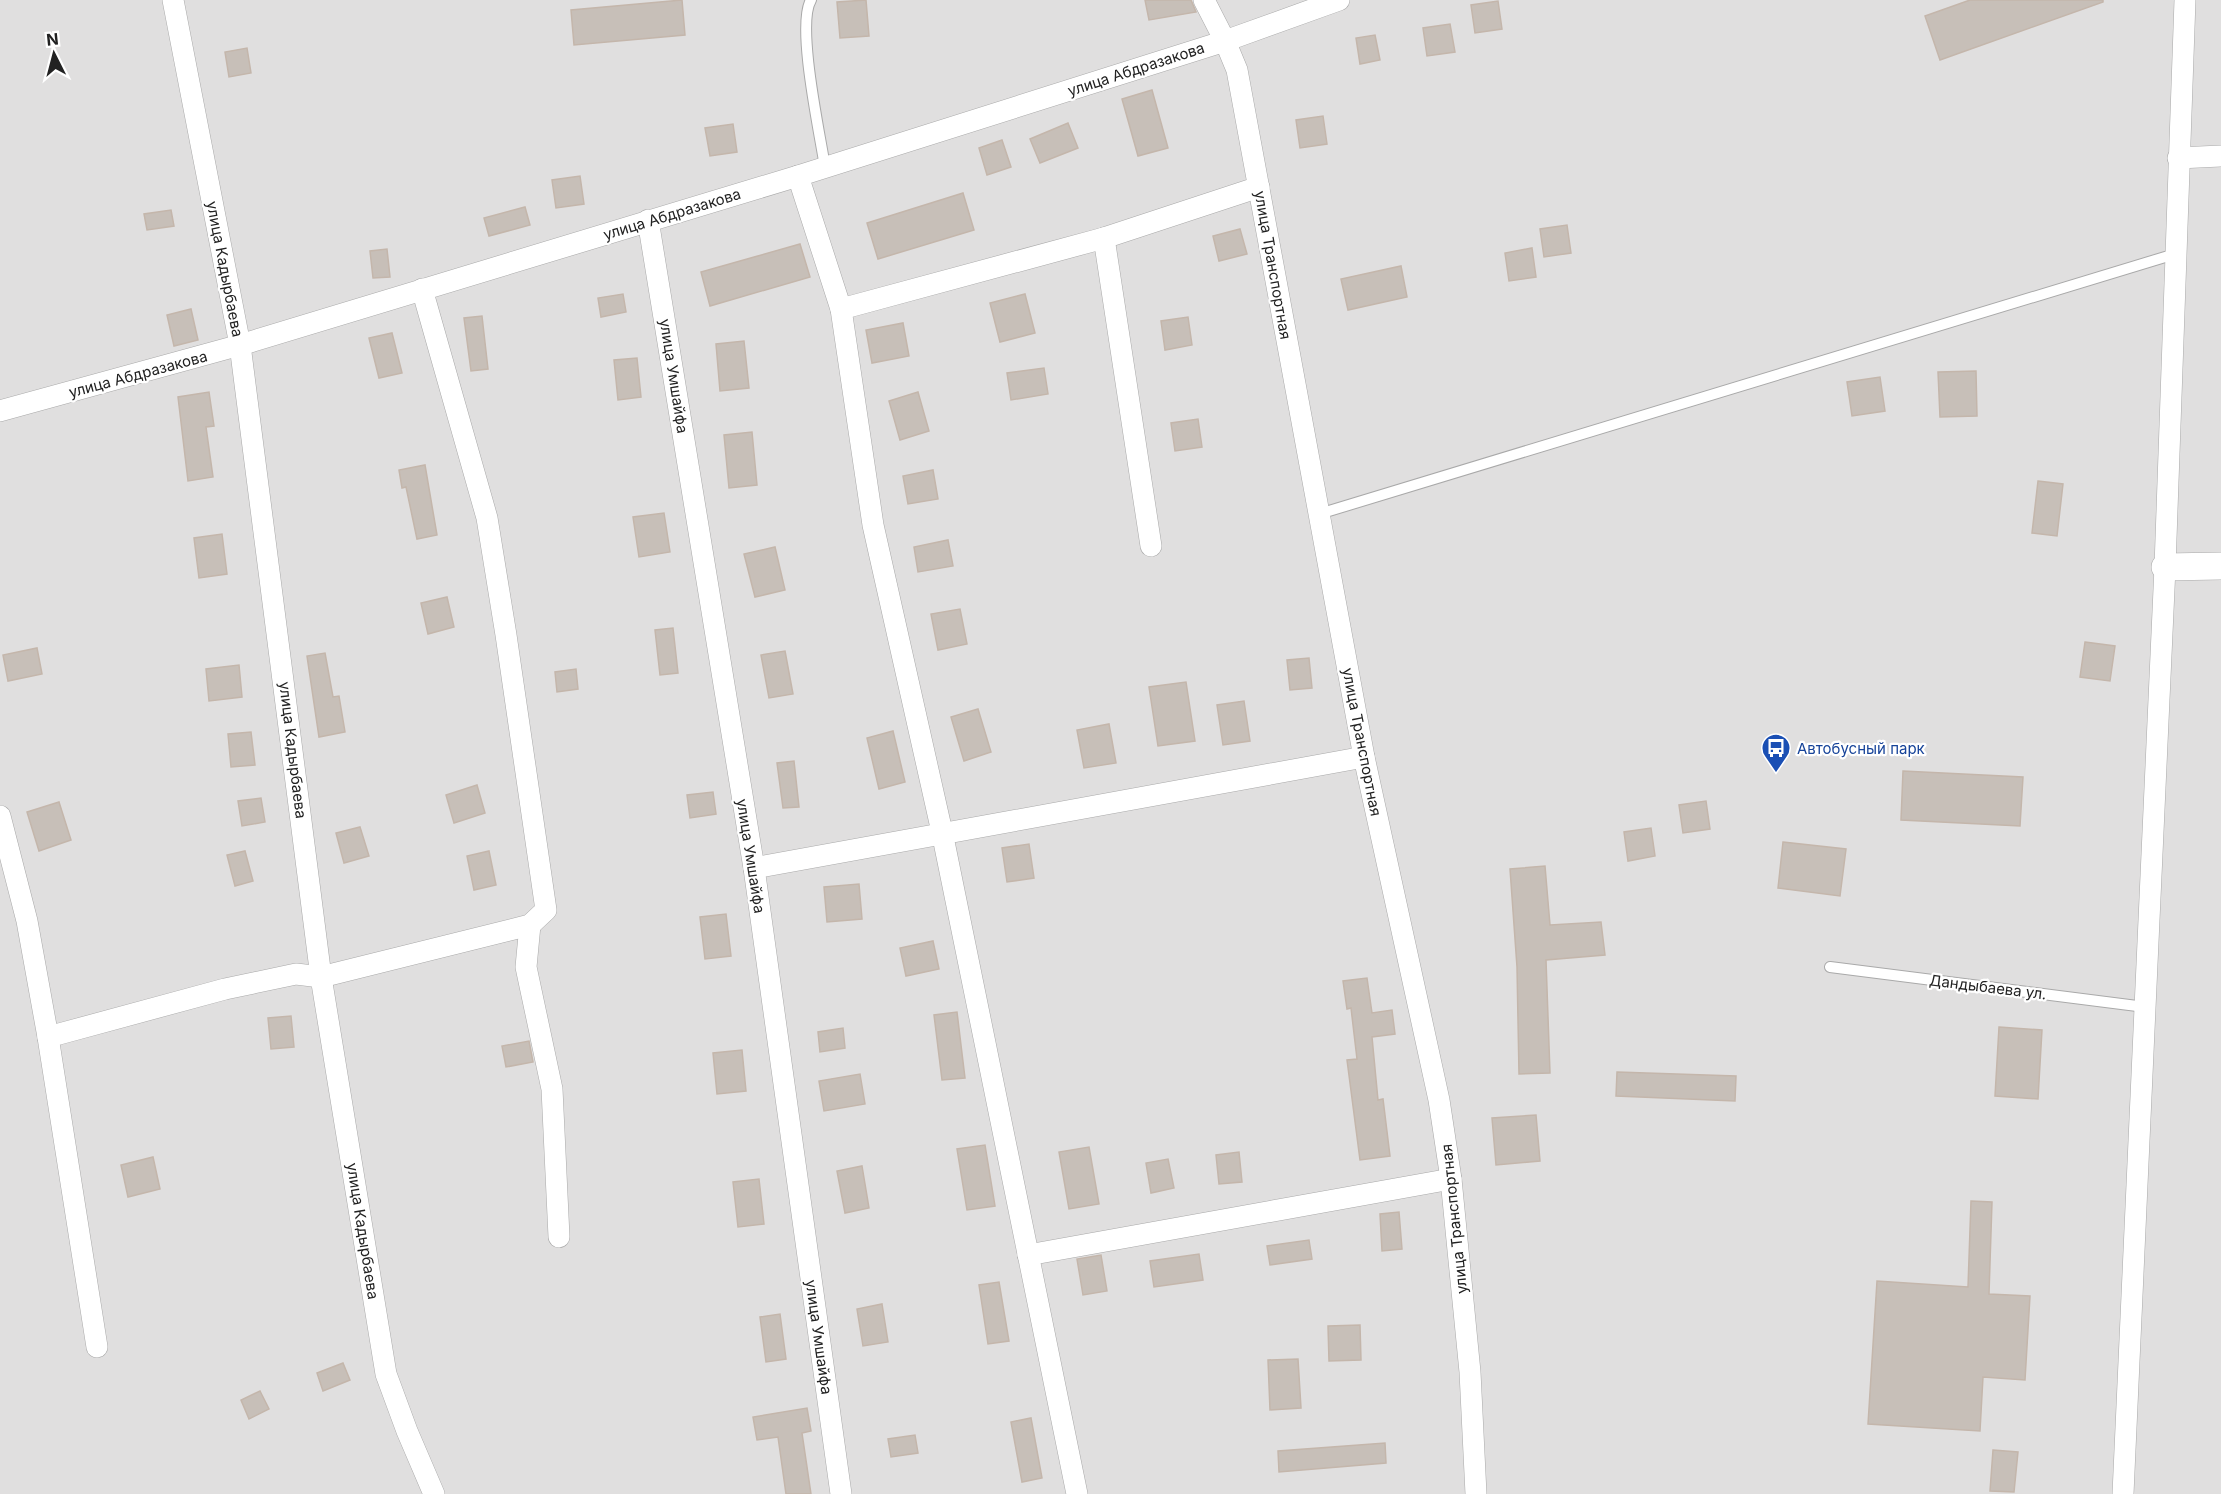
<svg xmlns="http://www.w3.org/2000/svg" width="2221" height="1494" viewBox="0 0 2221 1494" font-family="Inter,sans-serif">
  <rect width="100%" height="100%" fill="#f2efe9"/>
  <!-- residential -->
  <rect fill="#e0dfdf" x="0" y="0" width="2221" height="1494"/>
  <!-- building -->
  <g fill="#c7bfb8" stroke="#c4b6ab" stroke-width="1.5">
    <path d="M682,0L685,35L574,45L571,10Z"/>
    <path d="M866,0L869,36L840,38L837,2Z"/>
    <path d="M1145,0H1191L1196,12L1149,20Z"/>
    <path d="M1970,0H2103V2L1940,60L1925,16Z"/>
    <path d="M1498,1L1502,29L1475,33L1471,5Z"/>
    <path d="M1450,24L1455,52L1427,56L1423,28Z"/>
    <path d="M1375,35L1380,60L1360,64L1356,38Z"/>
    <path d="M247,48L251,73L229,77L225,52Z"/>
    <path d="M1152,90L1168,148L1138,156L1122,99Z"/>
    <path d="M1323,116L1327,144L1300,148L1296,120Z"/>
    <path d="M1068,123L1078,148L1040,163L1030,139Z"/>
    <path d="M733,124L737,152L710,156L705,128Z"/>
    <path d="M1002,140L1011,167L987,175L979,148Z"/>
    <path d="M580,176L584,204L556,208L552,180Z"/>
    <path d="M963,193L974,230L878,259L867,223Z"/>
    <path d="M525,207L530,225L489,236L484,218Z"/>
    <path d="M171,210L174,226L147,230L144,214Z"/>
    <path d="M1567,225L1571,253L1544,257L1540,229Z"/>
    <path d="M1240,229L1247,254L1219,261L1213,236Z"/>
    <path d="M800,244L810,277L710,306L701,272Z"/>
    <path d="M1532,248L1536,277L1509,281L1505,253Z"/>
    <path d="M387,249L390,277L373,278L370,251Z"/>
    <path d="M1401,266L1407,297L1348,310L1341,279Z"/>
    <path d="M623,294L626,312L601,317L598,298Z"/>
    <path d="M1025,294L1035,333L1000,342L990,303Z"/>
    <path d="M191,309L198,340L174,346L167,315Z"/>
    <path d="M482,316L488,369L471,371L464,318Z"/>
    <path d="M1188,317L1192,345L1165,350L1161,321Z"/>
    <path d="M903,323L909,356L872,363L866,330Z"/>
    <path d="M392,333L402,373L379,378L369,338Z"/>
    <path d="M744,341L749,388L720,391L716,344Z"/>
    <path d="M637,358L641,397L618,400L614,360Z"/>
    <path d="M1044,368L1048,394L1011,400L1007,373Z"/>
    <path d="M1976,371L1977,416L1940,417L1938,372Z"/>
    <path d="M1880,377L1885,411L1852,416L1847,382Z"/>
    <path d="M209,392L214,426L206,427L213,477L188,481L178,397Z"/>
    <path d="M918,392L929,431L900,440L889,401Z"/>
    <path d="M1198,419L1202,447L1175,451L1171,423Z"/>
    <path d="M752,432L757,485L729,488L724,435Z"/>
    <path d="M425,465L437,535L417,539L406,487L402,488L399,470Z"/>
    <path d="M933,470L938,499L908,504L903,476Z"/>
    <path d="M2038,481L2063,484L2057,536L2032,533Z"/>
    <path d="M664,513L670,552L639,557L633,517Z"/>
    <path d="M222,534L227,574L199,578L194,538Z"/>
    <path d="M948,540L953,566L918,572L914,547Z"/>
    <path d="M775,547L785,590L755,597L744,554Z"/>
    <path d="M447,597L454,627L428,634L421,603Z"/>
    <path d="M960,609L967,644L938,650L931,614Z"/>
    <path d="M673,628L678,673L660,675L655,630Z"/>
    <path d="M2085,642L2115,646L2110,681L2080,677Z"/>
    <path d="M37,648L42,674L8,681L3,655Z"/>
    <path d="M785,651L793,694L769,698L761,655Z"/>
    <path d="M325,653L333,697L339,696L345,732L319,737L307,656Z"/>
    <path d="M1309,658L1312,688L1290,690L1287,660Z"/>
    <path d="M239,665L242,697L209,701L206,669Z"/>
    <path d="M576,669L578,689L557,692L555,672Z"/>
    <path d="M1186,682L1195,741L1158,746L1149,687Z"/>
    <path d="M1244,701L1250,741L1223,745L1217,705Z"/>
    <path d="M978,709L991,752L964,761L951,717Z"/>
    <path d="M1109,724L1116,763L1084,768L1077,730Z"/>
    <path d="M893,731L905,782L879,789L867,738Z"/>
    <path d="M251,732L255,765L231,767L228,734Z"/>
    <path d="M794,761L799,807L783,808L777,763Z"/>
    <path d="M1903,771L2023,777L2020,826L1901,820Z"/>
    <path d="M477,785L485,813L454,823L446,795Z"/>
    <path d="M713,792L716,814L690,818L687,795Z"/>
    <path d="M261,798L265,822L242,826L238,801Z"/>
    <path d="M1706,801L1710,829L1683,833L1679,805Z"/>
    <path d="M59,802L71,840L39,851L27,812Z"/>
    <path d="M360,827L369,856L344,863L336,833Z"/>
    <path d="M1651,828L1655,856L1628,861L1624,832Z"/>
    <path d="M1783,842L1846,849L1840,896L1778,888Z"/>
    <path d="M1029,844L1034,878L1007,882L1002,848Z"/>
    <path d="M245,851L253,881L235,886L227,855Z"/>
    <path d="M489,851L496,885L474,890L467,856Z"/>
    <path d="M1545,866L1550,925L1601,922L1605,955L1546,960L1550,1073L1519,1074L1517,967L1510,869Z"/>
    <path d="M859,884L862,919L827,922L824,887Z"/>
    <path d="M726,914L731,956L705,959L700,917Z"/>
    <path d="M933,941L939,969L906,976L900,948Z"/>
    <path d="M1367,978L1372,1013L1392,1010L1395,1034L1372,1037L1378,1100L1383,1099L1390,1156L1360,1160L1347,1060L1357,1059L1351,1008L1347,1009L1343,981Z"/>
    <path d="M957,1012L965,1078L942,1080L934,1015Z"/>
    <path d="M291,1016L294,1047L271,1049L268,1018Z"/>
    <path d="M1999,1027L2042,1030L2038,1099L1995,1096Z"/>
    <path d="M843,1028L845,1048L820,1052L818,1032Z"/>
    <path d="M529,1041L533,1062L506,1067L502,1046Z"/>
    <path d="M742,1050L746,1091L717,1094L713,1053Z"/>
    <path d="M1617,1072L1736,1076L1735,1101L1616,1096Z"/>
    <path d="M860,1074L865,1104L824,1111L819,1081Z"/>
    <path d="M1536,1115L1540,1161L1496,1165L1492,1118Z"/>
    <path d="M985,1145L995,1206L967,1210L957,1149Z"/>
    <path d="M1089,1147L1099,1204L1069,1209L1059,1152Z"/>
    <path d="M1239,1152L1242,1182L1219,1184L1216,1155Z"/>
    <path d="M153,1157L160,1189L128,1197L121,1165Z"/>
    <path d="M1168,1159L1174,1188L1151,1193L1146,1163Z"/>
    <path d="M862,1166L869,1208L845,1213L837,1171Z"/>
    <path d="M759,1179L764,1224L738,1227L733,1182Z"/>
    <path d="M1971,1201L1992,1202L1989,1294L2030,1296L2025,1380L1983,1377L1980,1431L1868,1424L1877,1281L1968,1287Z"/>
    <path d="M1399,1212L1402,1249L1382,1251L1380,1214Z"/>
    <path d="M1309,1240L1312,1259L1270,1265L1267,1246Z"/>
    <path d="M1199,1254L1203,1280L1154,1287L1150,1261Z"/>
    <path d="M1101,1255L1107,1291L1083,1295L1077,1259Z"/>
    <path d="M999,1282L1009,1341L988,1344L979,1285Z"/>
    <path d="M882,1304L888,1342L863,1346L857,1309Z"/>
    <path d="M780,1314L786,1359L766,1362L760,1317Z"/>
    <path d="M1360,1325L1361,1360L1329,1361L1328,1326Z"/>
    <path d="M1298,1359L1301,1408L1270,1410L1268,1360Z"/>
    <path d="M343,1363L350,1380L323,1391L317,1373Z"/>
    <path d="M260,1391L269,1409L249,1419L241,1400Z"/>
    <path d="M807,1408L811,1431L802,1433L811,1494H786L778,1437L757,1440L753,1417Z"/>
    <path d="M1031,1418L1042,1478L1022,1482L1011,1422Z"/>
    <path d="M915,1435L918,1453L891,1457L888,1439Z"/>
    <path d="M1385,1443L1386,1463L1279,1472L1278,1451Z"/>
    <path d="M1993,1450L2018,1452L2014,1492L1990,1491Z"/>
  </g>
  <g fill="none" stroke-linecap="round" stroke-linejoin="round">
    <!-- service casing -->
    <g stroke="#a9a9a9" stroke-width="12">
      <g id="service">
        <path d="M811,0C796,25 820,134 825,167"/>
        <path d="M1319,514L2175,254"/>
        <path d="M1830,967L2145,1007"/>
      </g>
    </g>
    <!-- minor casing -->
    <g stroke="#a9a9a9" stroke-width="22">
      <g id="minor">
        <path d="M173,0L240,345L321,977L386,1374L407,1431L434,1494"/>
        <path d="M1204,0L1225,41L1237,70L1364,757L1439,1100L1451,1179L1470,1372L1476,1494"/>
        <path d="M2178,158L2221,156"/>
        <path d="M798,176L841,309L873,525L942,832L1077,1494"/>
        <path d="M648,220L754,868L841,1494"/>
        <path d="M1104,238L1151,546"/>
        <path d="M841,309L1104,238L1259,187"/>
        <path d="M0,411L240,345L798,176L1225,41L1339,0"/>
        <path d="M0,816L27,921L48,1037L97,1347"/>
        <path d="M754,868L1364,757"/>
        <path d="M530,925L526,967L552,1089L559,1237"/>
        <path d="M48,1037L225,989L296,974L321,977L530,925L546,910L506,635L487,518L422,289"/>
        <path d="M1028,1255L1451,1179"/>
        <path d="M2123,1494L2165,567L2185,0"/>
      </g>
    </g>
    <!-- tertiary casing -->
    <g stroke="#a9a9a9" stroke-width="28">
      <path id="tertiary" d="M2165,567L2221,566"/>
    </g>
    <!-- service -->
    <use href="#service" stroke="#fff" stroke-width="10"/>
    <!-- minor -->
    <use href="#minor" stroke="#fff" stroke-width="21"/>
    <!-- tertiary -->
    <use href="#tertiary" stroke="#fff" stroke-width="27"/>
  </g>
  <!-- icons -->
  <defs>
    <g id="bus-pin" transform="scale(1.5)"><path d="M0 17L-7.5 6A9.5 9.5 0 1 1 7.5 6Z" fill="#1a4fb4" stroke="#fff"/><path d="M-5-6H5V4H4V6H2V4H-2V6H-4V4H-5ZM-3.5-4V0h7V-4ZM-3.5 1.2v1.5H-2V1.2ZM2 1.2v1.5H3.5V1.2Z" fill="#fff"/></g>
  </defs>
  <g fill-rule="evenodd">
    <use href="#bus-pin" x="1776" y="748"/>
  </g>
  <g text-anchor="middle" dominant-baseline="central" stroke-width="4.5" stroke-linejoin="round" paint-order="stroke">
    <!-- street labels -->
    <g font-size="15" fill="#222" stroke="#fff">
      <text transform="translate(1136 69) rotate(-18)">улица Абдразакова</text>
      <text transform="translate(672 214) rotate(-17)">улица Абдразакова</text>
      <text transform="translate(1273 265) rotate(80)">улица Транспортная</text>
      <text transform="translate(225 269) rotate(79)">улица Кадырбаева</text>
      <text transform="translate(138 374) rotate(-15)">улица Абдразакова</text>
      <text transform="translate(674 376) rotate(81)">улица Умшайфа</text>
      <text transform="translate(1362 742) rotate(79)">улица Транспортная</text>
      <text transform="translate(293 750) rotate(83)">улица Кадырбаева</text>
      <text transform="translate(751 856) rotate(81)">улица Умшайфа</text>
      <text transform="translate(1988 987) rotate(7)">Дандыбаева ул.</text>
      <text transform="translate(1454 1219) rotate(-96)">улица Транспортная</text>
      <text transform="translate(363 1231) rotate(81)">улица Кадырбаева</text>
      <text transform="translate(819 1337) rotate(82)">улица Умшайфа</text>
    </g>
    <!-- transit labels -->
    <g font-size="15" fill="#164399" stroke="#fff" text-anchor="start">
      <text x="1797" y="748">Автобусный парк</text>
    </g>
  </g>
  <!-- north arrow -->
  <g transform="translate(54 54) rotate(354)" stroke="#ffffff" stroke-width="4.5" paint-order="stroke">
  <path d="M0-4.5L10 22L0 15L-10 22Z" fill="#222222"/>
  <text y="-9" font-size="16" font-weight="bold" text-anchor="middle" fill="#222222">N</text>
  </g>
</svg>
